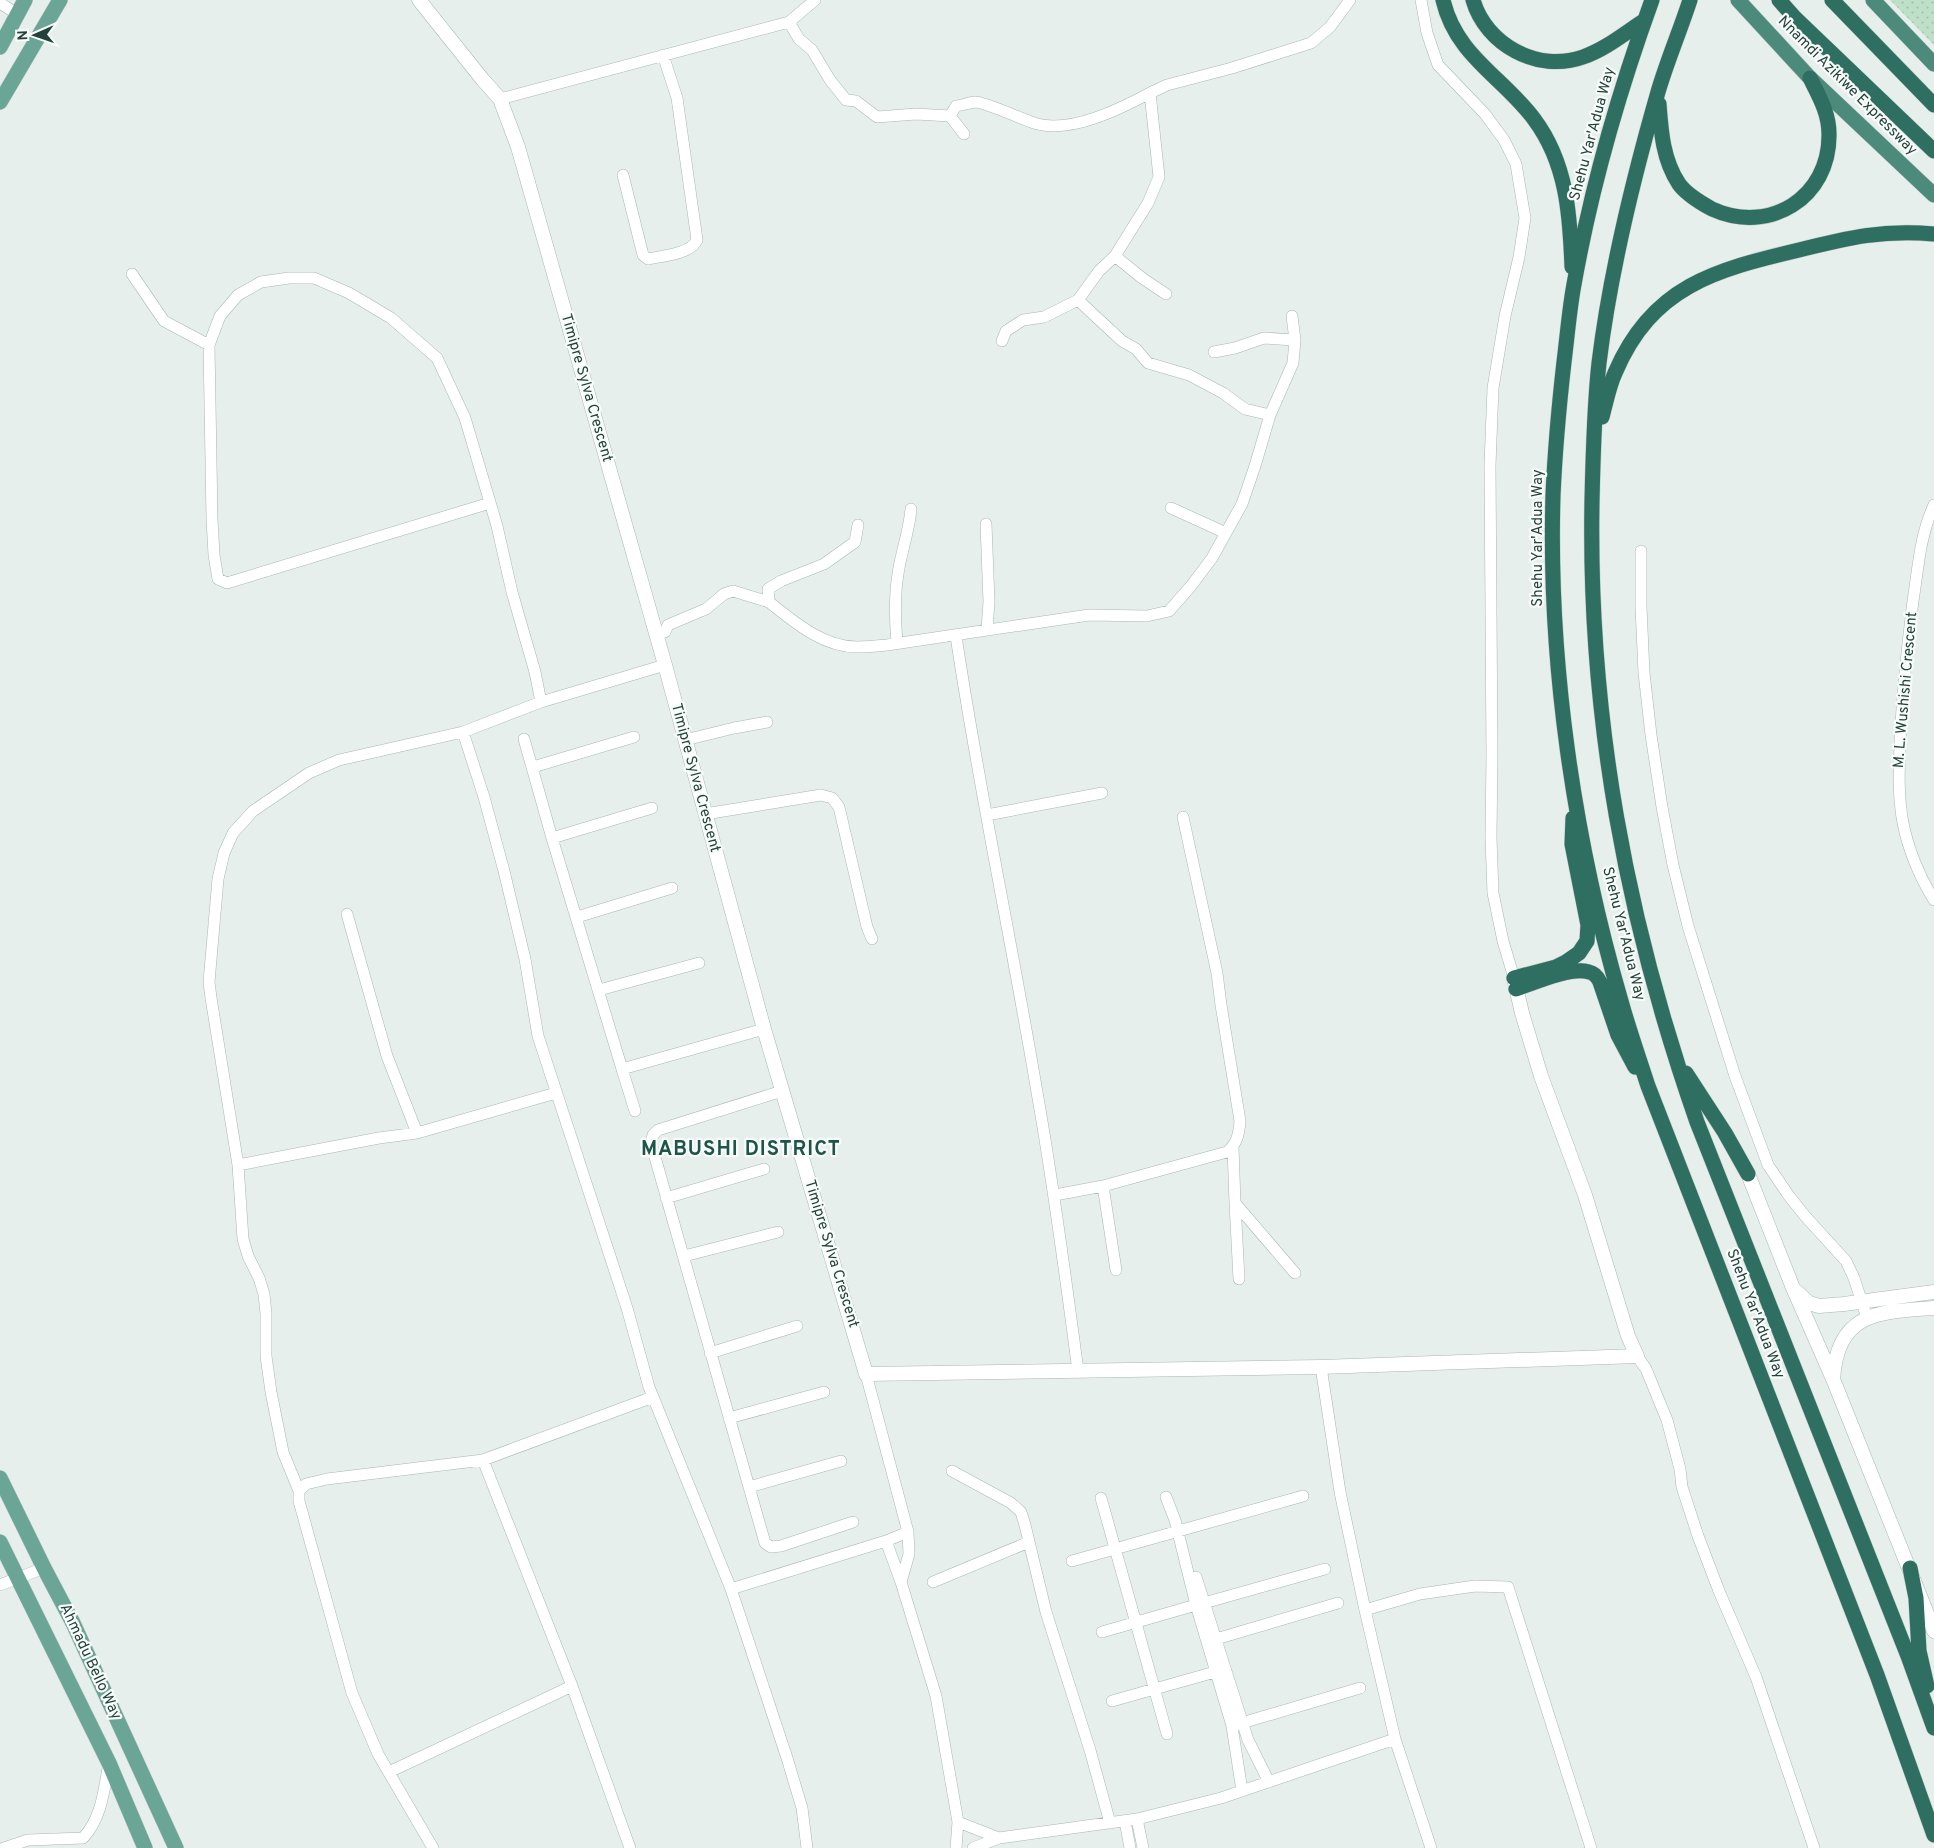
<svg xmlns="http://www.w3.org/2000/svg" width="1934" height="1848" viewBox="0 0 1934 1848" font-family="Overpass,sans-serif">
<defs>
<pattern id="grass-dots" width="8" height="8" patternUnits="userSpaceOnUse" patternTransform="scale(1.25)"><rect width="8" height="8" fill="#bfe0c8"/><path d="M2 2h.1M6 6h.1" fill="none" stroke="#a4c1ad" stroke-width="1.8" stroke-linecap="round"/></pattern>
</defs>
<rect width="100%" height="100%" fill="#e6efeb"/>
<!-- grass -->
<path fill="url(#grass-dots)" d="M1890 0H1934V45Z"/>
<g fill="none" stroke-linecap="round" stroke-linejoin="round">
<defs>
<path id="minor" d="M1421 0 1427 33 1438 65 1485 114 1504 140 1516 164 1525 218 1519 257 1505 316 1493 388 1490 465 1492 756 1491 838 1493 893 1503 941 1514 978
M0 3 17 14
M789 22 815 0
M500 99 789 22 799 39 812 50 830 80 846 100 856 101 877 117 916 114 950 116
M964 134 950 116 956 106C962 105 969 103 975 102 986 102 1023 120 1037 124 1072 133 1120 109 1150 93
M623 175 643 255 648 259C662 256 691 254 697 240L677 98 663 55
M1115 256 1142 278 1166 294
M132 274 164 321 209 345
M1002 341 1006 331 1023 320 1044 317 1078 300 1099 271 1115 256 1148 203 1159 177 1150 93 1167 85 1232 68 1311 43 1330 27 1350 0
M1214 352 1235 348 1264 338 1295 340
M1270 415 1293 363 1295 340 1292 316
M490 503 227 583 218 579 214 555 212 519 209 345 220 316 238 295 261 282 289 278H314L349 293 391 318 437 358 465 418 497 526 512 592 535 672 541 702
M1934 505C1920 535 1918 569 1913 601 1907 649 1902 696 1900 744 1899 771 1898 797 1903 823 1908 849 1920 878 1934 900
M1171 508 1226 533
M986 524 989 602 987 629
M858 525 855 542 824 564 781 581 768 589 769 602C794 622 823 647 857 647 867 647 877 646 887 645L1089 615 1147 616 1169 611 1191 586 1212 558 1242 504 1255 466 1270 415 1245 409 1223 393 1189 375 1148 363 1136 349 1122 341 1078 300
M1641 551V607L1644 673 1651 735 1662 807 1673 865 1688 926 1735 1076 1768 1165 1789 1196 1805 1216 1846 1261 1854 1278 1867 1318
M656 634 665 632 668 625 706 609 724 594 733 591 769 602
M956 636C979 790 1012 943 1038 1098 1054 1188 1066 1280 1078 1371
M897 643C895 620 894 598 898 574 901 552 909 532 911 509
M463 732 484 797 504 871 525 959 538 1036 627 1308 649 1387 731 1589 787 1758 802 1808 807 1848
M524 739 552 838 622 1069 764 1029
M685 740 734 728 767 722
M533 767 634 737
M705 814 821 795 832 798 839 807 867 927 872 939
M987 815 1102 793
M552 838 652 808
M347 914 387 1056 417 1133
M577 917 672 888
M599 990 699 963
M622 1069 635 1111
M782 1091 658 1130 653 1135 651 1143 765 1543 771 1547 781 1546 853 1522
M1233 1147 1235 1203 1295 1273
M238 1165 379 1138 417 1133 556 1093
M1103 1186 1116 1270
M1055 1195 1103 1186 1227 1152C1237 1144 1239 1134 1240 1121L1221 1005 1217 973 1183 817
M666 1198 764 1169
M1235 1203 1239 1279
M684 1256 778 1232
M710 1353 797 1326
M1637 1356 1646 1369 1667 1420 1680 1469 1682 1487 1698 1536 1719 1591 1756 1677 1814 1848
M1321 1367 1340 1492 1365 1610 1395 1739 1431 1848
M866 1374 908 1532 909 1554 901 1582
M729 1418 824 1392
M483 1460 572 1686 630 1848
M952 1471 1011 1503 1021 1512 1025 1525 1046 1612 1090 1750 1110 1823
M749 1487 841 1461
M299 1491 283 1452 271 1392 266 1356V1314L264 1294 259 1278 248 1256 243 1239 238 1165 211 998 209 982 218 879 224 853 233 833 253 811 309 773 339 760 463 732 541 702 665 665
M1166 1497 1175 1520 1196 1605 1232 1726 1242 1791
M1101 1498 1167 1734
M886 1541 901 1582 936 1696 958 1822 956 1848
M1072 1561 1303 1496
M1196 1577 1248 1740 1269 1782
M933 1582 1029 1542
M0 1585 44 1568
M731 1589 886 1541 908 1532
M1204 1603 1325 1569
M1365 1610 1420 1594 1475 1586 1508 1587 1591 1848
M1102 1632 1196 1605
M1216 1639 1338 1603
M1112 1701 1215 1672
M1235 1725 1360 1688
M389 1772 572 1686
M1137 1819 1143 1848
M1125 1821 1130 1848
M958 1822 999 1838
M4 1848 28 1840 83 1838C102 1818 104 1789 109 1763
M433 1848 378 1754 352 1693 299 1501V1491L306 1484 327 1479 483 1460 653 1397
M973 1848 999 1838 1137 1819 1221 1798 1395 1739"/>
<path id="tertiary" d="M419 0 483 80 500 99 518 147 665 665 764 1029 866 1374 1321 1367 1637 1356 1628 1336 1585 1195 1541 1076 1522 1013 1514 979
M1748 1174 1793 1288 1833 1379 1934 1631
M1796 1291 1809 1303 1819 1306 1844 1304 1934 1292
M1833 1379C1838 1311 1879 1312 1934 1308"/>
<path id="primary" d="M0 47 25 0
M0 102 60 0
M0 1478 44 1568 73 1623 176 1848
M0 1542 109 1763 145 1848"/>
<path id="trunk" d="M1738 0 1810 78 1934 195
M1873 0 1934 64"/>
<path id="motorway" d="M1443 0C1456 56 1503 77 1534 119 1567 163 1570 215 1572 267
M1473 0C1486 45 1538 73 1583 57 1606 49 1625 33 1645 20
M1652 0C1618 94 1590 192 1573 290 1569 314 1567 338 1564 362 1559 406 1555 450 1553 495 1548 663 1574 840 1621 1001 1629 1030 1639 1058 1648 1086L1877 1675 1934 1835
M1690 0C1680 31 1667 61 1658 92 1633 179 1610 273 1599 363 1594 408 1593 455 1592 501 1588 716 1626 919 1697 1122L1908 1656 1934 1728
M1779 0 1795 18 1934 151
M1832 0 1934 105
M1659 104C1661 132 1663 160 1679 184 1687 195 1701 203 1712 209 1769 235 1830 198 1829 134 1829 113 1819 96 1810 78
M1602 417C1606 402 1609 386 1615 373 1652 286 1715 270 1799 250 1847 238 1884 229 1934 234
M1514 978 1556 967 1566 962 1579 953 1587 941 1588 925 1572 844 1573 818
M1516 989C1533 983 1572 966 1589 972 1594 973 1598 978 1600 982L1618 1035 1635 1067
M1686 1073 1725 1133 1748 1174
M1910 1568 1916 1598 1919 1651 1927 1686"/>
</defs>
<!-- minor casing -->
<use href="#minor" stroke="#a8b8b2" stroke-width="12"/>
<!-- tertiary casing -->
<use href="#tertiary" stroke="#a8b8b2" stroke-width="15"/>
<!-- primary casing -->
<use href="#primary" stroke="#c2cac8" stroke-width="16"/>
<!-- trunk casing -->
<use href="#trunk" stroke="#c2cac8" stroke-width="16"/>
<!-- motorway casing -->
<use href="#motorway" stroke="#c2cac8" stroke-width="16"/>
<!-- minor -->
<use href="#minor" stroke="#fff" stroke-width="11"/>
<!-- tertiary -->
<use href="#tertiary" stroke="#fff" stroke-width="14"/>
<!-- primary -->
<use href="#primary" stroke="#6aa596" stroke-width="15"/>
<!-- trunk -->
<use href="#trunk" stroke="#4c8a7c" stroke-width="15"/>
<!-- motorway -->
<use href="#motorway" stroke="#2f6f62" stroke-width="15"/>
</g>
<g text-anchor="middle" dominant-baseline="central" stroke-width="4.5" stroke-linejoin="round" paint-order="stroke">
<!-- street labels -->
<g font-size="15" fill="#24423a" stroke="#f7fbf9">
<text transform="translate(1847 86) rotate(45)">Nnamdi Azikiwe Expressway</text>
<text transform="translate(1593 134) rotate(-75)">Shehu Yar'Adua Way</text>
<text transform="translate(586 388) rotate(74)">Timipre Sylva Crescent</text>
<text transform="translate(1538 538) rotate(-90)">Shehu Yar'Adua Way</text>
<text transform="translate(1906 690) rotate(-85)">M. L. Wushishi Crescent</text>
<text transform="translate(695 778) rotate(75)">Timipre Sylva Crescent</text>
<text transform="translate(1623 934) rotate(76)">Shehu Yar'Adua Way</text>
<text transform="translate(831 1254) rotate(73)">Timipre Sylva Crescent</text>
<text transform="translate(1755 1314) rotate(69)">Shehu Yar'Adua Way</text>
<text transform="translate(90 1662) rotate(65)">Ahmadu Bello Way</text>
</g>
<!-- district labels -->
<g font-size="20" font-weight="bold" letter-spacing="1" fill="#1f5548" stroke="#f7fbf9">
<text x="741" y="1150">MABUSHI DISTRICT</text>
</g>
</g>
<!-- north arrow -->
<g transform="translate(35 35) rotate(268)" stroke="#f7fbf9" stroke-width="4" paint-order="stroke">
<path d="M0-4L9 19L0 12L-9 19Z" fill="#24423a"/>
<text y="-8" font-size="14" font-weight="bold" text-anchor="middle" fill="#24423a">N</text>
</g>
</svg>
